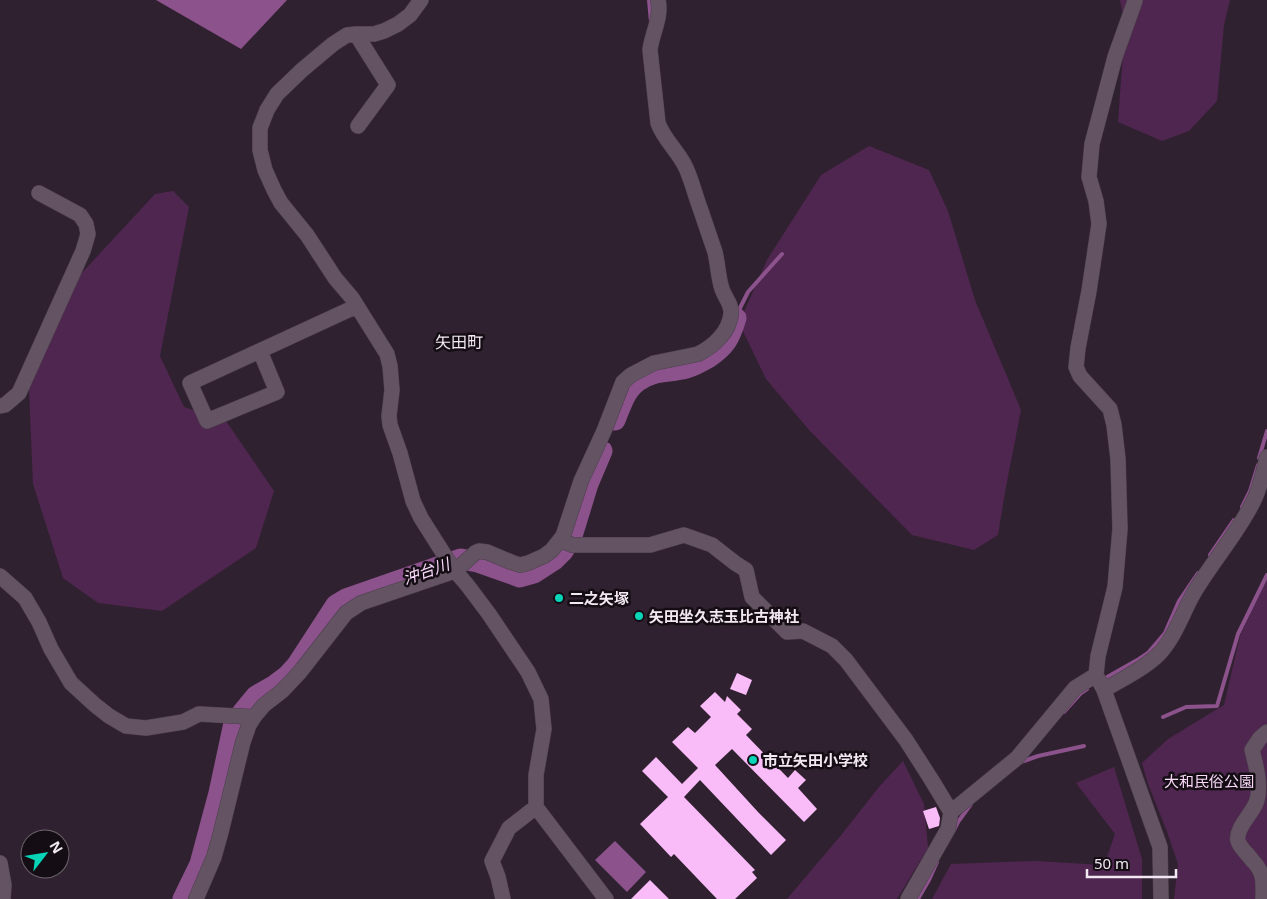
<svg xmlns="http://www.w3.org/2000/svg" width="1267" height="899" viewBox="0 0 1267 899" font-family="'Noto Sans','Noto Sans JP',sans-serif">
<rect width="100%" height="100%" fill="#302130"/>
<!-- green -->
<path fill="#4f264f" d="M1120 0H1230L1224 25 1217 101 1189 131 1162 141 1118 122 1125 25Z
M869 146 929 170 948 211 975 300 1021 410 1005 492 998 535 974 550 912 535 810 431 766 379 739 323 767 260 821 175Z
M173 191 189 207 160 356 184 407 226 421 274 491 256 548 162 611 98 603 63 578 33 484 29 389 66 290 155 194Z
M1267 580V899H1174L1178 864 1166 829 1148 784 1142 763 1168 739 1224 705 1240 636 1258 596Z
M903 761 924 804 928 848 897 899H787L842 834 879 787Z
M1114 767 1142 859V899H932L951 864 1035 861 1104 865 1115 834 1076 783Z"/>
<!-- water -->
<path fill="#8b528b" d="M156 0H287L241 49Z
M615 841 646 872 627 892 595 860Z"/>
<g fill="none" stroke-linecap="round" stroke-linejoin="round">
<!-- stream -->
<path stroke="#8b528b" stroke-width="4" d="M649 0 651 22
M738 312 748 292 782 254
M1259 458 1267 431
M1242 507 1250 491 1258 465
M1210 555 1234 520
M1102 680 1139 659 1148 653 1165 633 1179 601 1198 573
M1064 712 1081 693 1087 689
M1163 717 1186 707 1217 706 1238 634 1267 575
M1021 762 1038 756 1084 746
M954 830 958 822 971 804
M918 899 929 880 937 862"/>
<!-- river -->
<path stroke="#8b528b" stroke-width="21" d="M615 420C621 406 625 390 638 381 655 369 669 373 687 368 694 366 701 362 708 358 726 346 730 338 736 318
M183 899 200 864 219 793 234 723 246 708 256 696 275 685 287 676 297 665 336 605 346 599 461 559 478 562 520 577 534 573 554 560 563 551 572 536 588 484 602 451"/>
</g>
<!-- building -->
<path fill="#fabbf9" d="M737 673 752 680 746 695 730 689Z
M715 692 725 702 727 696 741 710 737 714 752 729 746 735 788 778 795 770 806 780 798 788 817 809 804 822 732 749 715 765 758 812 786 840 771 855 700 780 684 797 755 870 752 872 757 878 735 899H717L674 854 671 857 640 824 668 797 642 771 656 757 682 784 698 768 672 742 688 727 695 733 711 717 700 706Z
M936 807 940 818 939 826 929 829 923 811Z
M650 880 669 899H631Z"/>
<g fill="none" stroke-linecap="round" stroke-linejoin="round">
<defs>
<path id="minor" d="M421 0 410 15 398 24 384 31 374 34H356L347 35 333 44 302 70 277 94 267 110 260 128V150L265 170 274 190 281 203 307 235 335 278 352 298 387 354 390 366 392 390 389 416 390 425 400 453 413 501 421 518 452 567 468 586 489 614 528 672 541 699 544 729 536 775V807L606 899
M1135 1 1115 57 1092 144 1089 177 1096 201 1099 224 1089 291 1078 348 1076 367 1080 376 1110 409 1114 425 1118 459 1120 529 1115 587 1098 656 1096 675 1104 690 1160 847 1161 899
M356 34 388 85 358 126
M260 351 277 392 207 421 190 383 357 306
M0 406 5 405 19 393 83 251 88 234 86 224 80 215 39 193
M561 540 572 545H650L684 535 712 545 735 563 746 570 752 597 787 632 803 631 832 646 846 660 906 740 931 779 951 812 948 829 908 899
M0 576 25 598 39 622 51 649 71 683 95 705 109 716 126 726 146 728 183 722 199 714 254 717
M1104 690C1122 679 1144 669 1159 654 1176 636 1183 611 1195 591 1213 561 1236 535 1252 504 1260 490 1263 473 1267 457
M951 812 1017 758 1075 688 1096 675
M0 863 4 885 3 899
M196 899 214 857 221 832 243 742 249 725 254 717 264 705 282 691 300 672 346 613 361 603 455 571 475 553 479 551 487 552 511 562 520 565 528 563 544 556 552 550 563 536 581 481 604 431 623 382 631 375 654 363 698 354C714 346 729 332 731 314 732 304 725 298 722 289 718 277 718 264 715 252 710 237 705 223 700 208 695 195 692 181 686 168 679 152 664 140 658 123L650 50C652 33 662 17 658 0
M503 899 498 877 492 861 509 828 536 807
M1263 899C1263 882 1265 873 1252 860 1248 854 1240 848 1238 841 1235 829 1251 815 1256 803 1262 788 1256 765 1252 750L1260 738 1267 732"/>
</defs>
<!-- minor casing -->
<use href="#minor" stroke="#4c3f4c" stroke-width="16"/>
<!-- minor -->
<use href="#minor" stroke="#645363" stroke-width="15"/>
</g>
<!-- markers -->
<g fill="#05d5b6" stroke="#140d14" stroke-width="2">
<circle cx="559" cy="598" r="5"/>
<circle cx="639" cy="616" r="5"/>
<circle cx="753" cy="760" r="5"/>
</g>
<g text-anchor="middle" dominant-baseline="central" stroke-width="5" stroke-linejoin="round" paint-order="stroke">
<!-- poi labels -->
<g font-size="15" font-weight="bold" fill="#f2e8f2" stroke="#140d14" text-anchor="start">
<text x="569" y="598">二之矢塚</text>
<text x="649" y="616">矢田坐久志玉比古神社</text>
<text x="763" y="760">市立矢田小学校</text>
</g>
<!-- park labels -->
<g font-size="15" fill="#f9d8f8" stroke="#140d14">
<text x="1209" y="781">大和民俗公園</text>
</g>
<!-- neighbourhood labels -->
<g font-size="16" fill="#f2e8f2" stroke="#140d14">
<text x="459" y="342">矢田町</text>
</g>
<!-- water labels -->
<g font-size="16" font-style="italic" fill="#f7d6f6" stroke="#140d14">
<text transform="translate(426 571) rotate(-19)">沖台川</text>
</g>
</g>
<!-- north arrow -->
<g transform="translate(45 854) rotate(59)"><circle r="24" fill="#140d14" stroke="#6d656d"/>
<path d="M0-4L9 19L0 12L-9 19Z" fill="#05d5b6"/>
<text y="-8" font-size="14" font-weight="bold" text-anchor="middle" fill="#f2e8f2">N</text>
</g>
<!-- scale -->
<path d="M1087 869v8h89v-8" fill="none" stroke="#f2e8f2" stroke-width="2.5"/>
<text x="1094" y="869" font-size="15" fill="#f2e8f2" stroke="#140d14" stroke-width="4" paint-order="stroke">50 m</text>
</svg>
